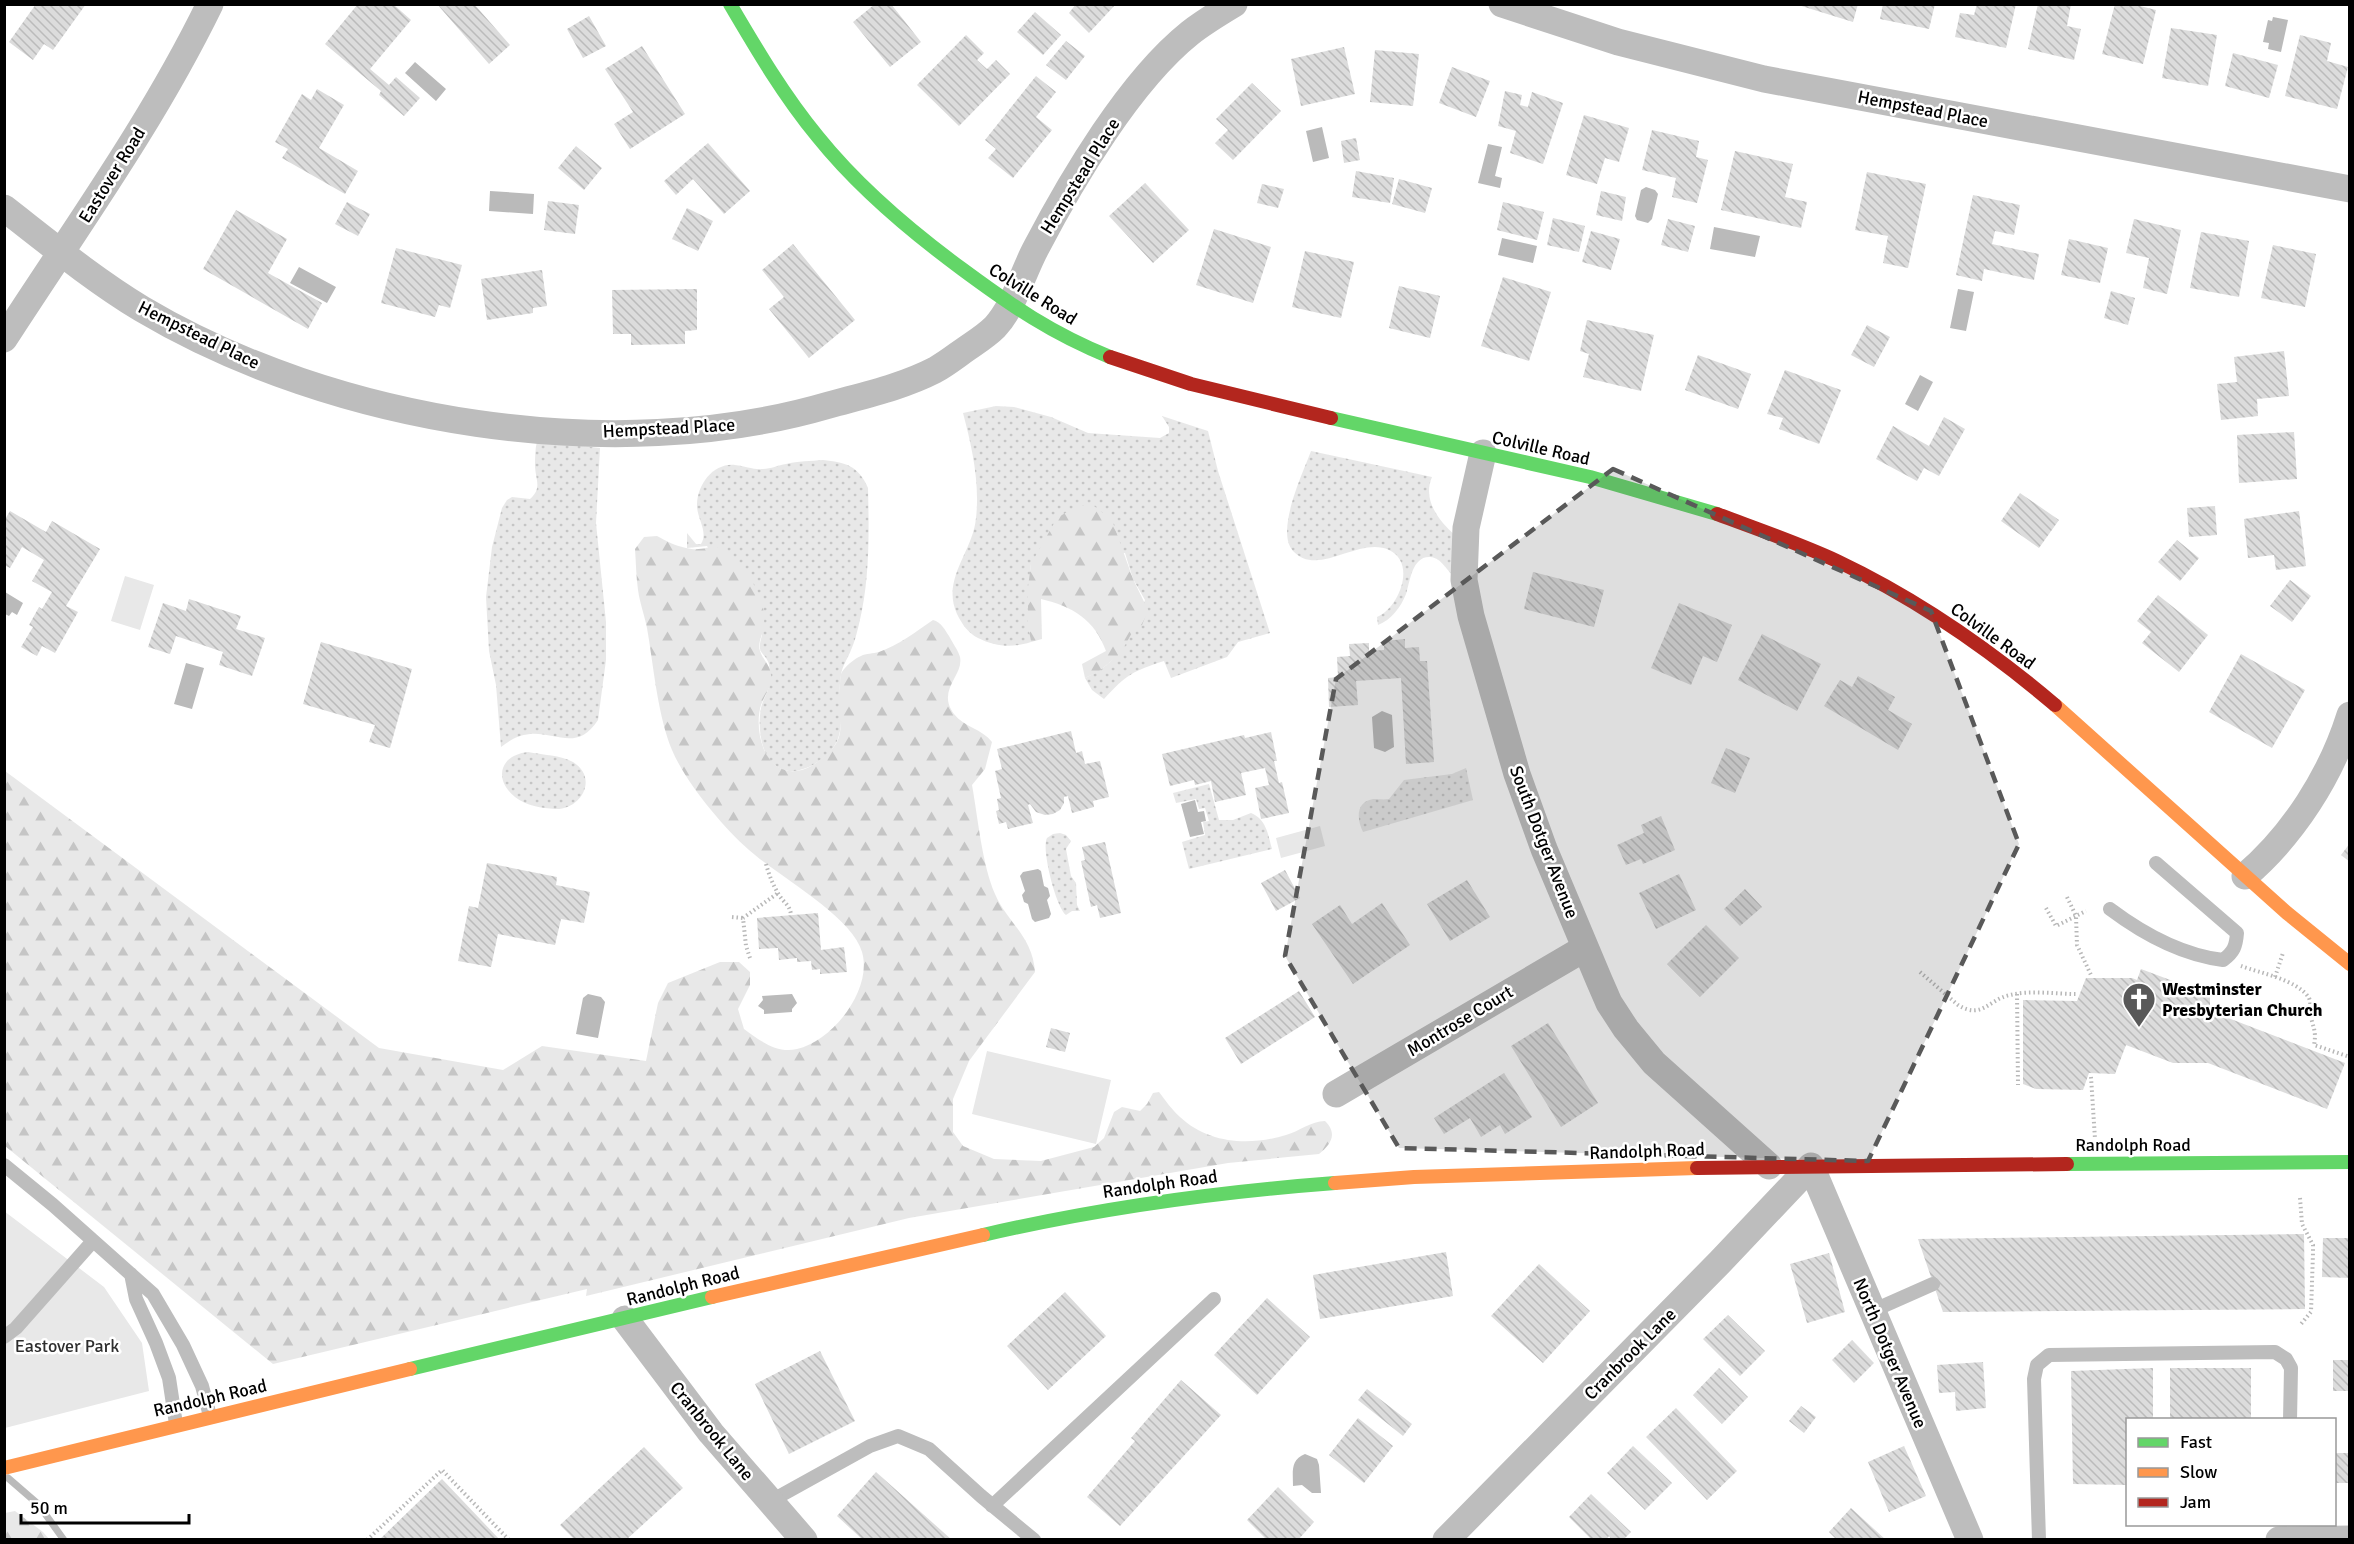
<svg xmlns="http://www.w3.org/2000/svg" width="2354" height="1544" viewBox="0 0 2354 1544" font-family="Signika,sans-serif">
<defs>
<pattern id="grass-dots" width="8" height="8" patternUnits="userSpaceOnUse" patternTransform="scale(1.5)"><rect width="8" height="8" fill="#e8e8e8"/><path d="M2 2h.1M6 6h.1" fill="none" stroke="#c5c5c5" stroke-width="1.8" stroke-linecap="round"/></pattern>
<pattern id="forest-firs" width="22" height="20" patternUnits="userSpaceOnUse" patternTransform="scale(1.5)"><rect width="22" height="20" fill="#e8e8e8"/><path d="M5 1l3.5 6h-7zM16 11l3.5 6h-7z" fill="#c5c5c5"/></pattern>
<pattern id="building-back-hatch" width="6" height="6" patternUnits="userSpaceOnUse" patternTransform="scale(1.5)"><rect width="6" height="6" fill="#dcdcdc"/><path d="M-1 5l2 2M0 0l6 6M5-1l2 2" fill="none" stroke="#bbb"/></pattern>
</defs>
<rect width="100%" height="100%" fill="#fff"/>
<!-- grass -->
<path fill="url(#grass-dots)" d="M996 406 1014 407 1051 417 1088 433 1160 438 1169 433V427L1162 416 1208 431 1218 471 1270 633 1238 642 1227 657 1171 678 1164 661C1133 671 1126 675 1104 699L1092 690 1085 678C1122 662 1131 635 1145 600L1133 579 1125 553 1031 564C1028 590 1027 616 1031 642 1013 648 996 647 978 638 968 633 962 624 957 614 941 579 973 552 976 518 980 483 972 447 963 413Z
M537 441 600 448 596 523 606 622V660L598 720C577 752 557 732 530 734 518 735 510 740 501 747L496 685 489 651 486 597 492 547 502 508 507 500 512 497 530 499C542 488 536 481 535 467 535 458 535 450 537 441Z
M1311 451 1432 477C1422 500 1439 521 1455 535L1456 577C1446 572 1443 558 1430 557 1412 556 1410 582 1406 594 1401 607 1391 620 1378 625L1377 617C1399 608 1417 563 1389 550 1359 536 1318 578 1293 551 1275 531 1303 473 1311 451Z
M823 460C845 462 859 466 868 488 869 533 870 579 859 624 857 632 855 641 851 650 848 658 842 666 841 675 836 702 850 731 829 753 819 763 803 772 789 771 761 768 757 729 761 708 763 698 769 693 769 682 769 677 770 669 769 664 764 650 756 656 762 635L707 546 687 548V533L696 544H701C709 532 696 517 697 504 698 483 714 463 735 465 745 466 754 470 763 469 771 469 778 465 786 464 798 461 811 461 823 460Z
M528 752C542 755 561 755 573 762 599 778 581 810 555 809 542 808 526 806 515 797 493 779 500 755 528 752Z
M1466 768 1473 800 1363 832C1357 820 1355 802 1373 799 1379 799 1383 800 1389 799L1404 780 1452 774Z
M1209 784 1219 820H1233L1251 813C1266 819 1268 834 1272 849L1189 869 1182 842 1205 835 1203 822 1209 821 1205 808 1199 809 1196 799 1176 803 1173 793Z
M1060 833 1066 835 1071 841 1066 849 1071 876 1076 883 1077 905 1080 911H1072L1066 915C1056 907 1041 849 1047 838L1053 834Z"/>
<!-- forest -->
<path fill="url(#forest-firs)" d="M1077 506H1094L1112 520 1133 579 1148 610 1142 625 1133 631 1120 654 1098 672 1085 678 1082 664 1106 651C1095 620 1072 606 1041 599L1042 639 1031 642 1028 624V587L1031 564 1057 518Z
M657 536C666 541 676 546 686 548 712 554 712 534 738 563 753 579 766 602 764 624 764 633 757 642 760 651 763 660 770 665 771 675 772 687 765 694 761 705 755 724 760 760 782 769 793 774 806 770 816 763 853 738 836 723 840 687 840 683 840 678 841 674 844 667 854 659 861 656 866 653 873 654 879 652 897 646 917 631 933 620 941 622 945 630 949 636 952 642 958 650 960 657 964 676 936 690 954 714 964 727 982 729 992 742L985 769 972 785C978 818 982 864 995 894 1007 922 1033 937 1035 972L969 1061 953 1099V1132L963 1146 994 1159 1041 1161 1094 1147 1104 1138 1114 1112 1122 1107 1140 1111 1147 1104 1153 1093 1159 1092C1165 1100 1172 1110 1180 1117 1209 1144 1250 1146 1286 1135 1300 1131 1311 1121 1325 1121 1338 1134 1331 1144 1319 1154L1228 1163 909 1218 586 1296 587 1289 273 1364 5 1146V771L379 1048 503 1070 542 1046 646 1061 658 1003 668 983 720 962H739L750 972V985L738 1009 744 1029C759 1040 777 1054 797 1049 833 1041 873 989 862 952 852 916 778 876 749 850 722 826 686 783 672 750 658 716 654 670 648 634 646 619 640 605 638 590 636 576 636 562 635 549L644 537Z
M15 1511 43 1532 49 1539H5V1513Z"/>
<!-- park -->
<path fill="#e8e8e8" d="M125 576 154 585 140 630 111 621Z
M1320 826 1325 846 1281 858 1276 838Z
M987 1051 1111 1080 1096 1144 972 1114Z
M4 1211 104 1287 142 1343 149 1391 5 1428Z"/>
<!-- water -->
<path fill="#bababa" d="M2273 17 2288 20 2281 52 2268 49 2269 43 2263 42 2268 20 2272 21Z
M415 62 446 89 436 101 405 73Z
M1322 127 1329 158 1313 162 1306 131Z
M1488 144 1502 147 1495 176 1502 178 1500 188 1478 183Z
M1646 187 1655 190 1658 194 1652 219 1648 223 1637 220 1635 216 1641 190Z
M490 191 534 194 533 214 489 211Z
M1714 227 1760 236 1755 257 1710 249Z
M1502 238 1537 246 1533 263 1498 255Z
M299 267 336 287 327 303 290 283Z
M1958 289 1974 292 1966 331 1950 328Z
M1920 375 1933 382 1918 411 1905 404Z
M5 592 23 603 17 615 12 612 9 616 5 614Z
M186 663 204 668 192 709 174 704Z
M1382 711 1392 715 1394 747 1385 752 1374 748 1372 717Z
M1195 800 1198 812 1204 811 1206 821 1201 822 1204 834 1190 837 1181 804Z
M1038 869 1041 871 1044 886 1048 888 1050 896 1047 900 1051 914 1049 918 1035 922 1032 919 1028 904 1024 902 1022 895 1025 891 1020 876 1023 872Z
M588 994 601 997 605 1002 598 1038 576 1034 583 998Z
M792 994 797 1003 792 1009V1012L764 1014V1010L758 1006 763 1000 762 996Z
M1305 1454 1317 1459 1319 1465 1321 1493H1312L1302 1485 1293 1486C1293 1472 1290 1460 1305 1454Z"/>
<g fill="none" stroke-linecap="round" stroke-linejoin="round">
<!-- stream -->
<path stroke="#bababa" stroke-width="7" d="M8 1478 38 1504 64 1540"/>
</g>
<!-- building -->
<path fill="url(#building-back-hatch)" d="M36 4H86L53 50 44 44 33 60 9 42Z
M358 4H393L411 20 370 69 389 85 396 77 420 98 404 116 379 95 381 91 325 44Z
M437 4H474L510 45 489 64Z
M875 4H891L921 42 890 67 853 22Z
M1076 4H1116L1089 33 1069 13Z
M1795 4H1858L1853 22Z
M1883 4H1935L1929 29 1880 19Z
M1977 4H2016L2006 48 1955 37 1960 13 1974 15Z
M2038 4H2071L2067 26 2081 29 2074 60 2028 49Z
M2115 4H2132L2156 10 2143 64 2102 54Z
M1035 12 1061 35 1043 55 1017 32Z
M589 16 606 46 583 58 567 29Z
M2171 28 2217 35 2208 86 2162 78Z
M966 35 984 53 977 60 987 69 996 60 1010 74 959 126 917 85Z
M2300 35 2331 43 2327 61 2348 67 2337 109 2285 96Z
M1066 41 1085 56 1066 80 1046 65Z
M642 46 685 114 630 149 614 124 633 112 605 69Z
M1344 47 1355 94 1301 106 1291 59Z
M1375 50 1419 54 1413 106 1370 102Z
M2233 53 2278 65 2269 98 2225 86Z
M1452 67 1490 81 1476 117 1439 103Z
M1036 76 1056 92 1036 117 1052 130 1013 178 988 158 996 149 985 140Z
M1252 83 1281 111 1233 160 1215 143 1228 130 1216 119Z
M317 89 344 105 319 148 358 171 345 194 282 158 288 149 275 142 302 94 311 100Z
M1505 91 1522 95 1520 105 1528 107 1532 92 1563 103 1543 164 1510 153 1516 131 1498 126Z
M1584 115 1629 128 1619 162 1605 158 1597 184 1566 175Z
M1652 130 1699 141 1696 157 1708 160 1697 203 1672 197 1676 178 1642 170Z
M1356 138 1360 160 1344 163 1341 141Z
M708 143 750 191 724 214 693 179 676 195 664 181Z
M576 146 602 168 584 190 558 168Z
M1735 151 1793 164 1785 197 1807 202 1801 228 1721 210Z
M1356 171 1394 178 1390 203 1352 197Z
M1867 172 1926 184 1908 268 1883 263 1888 236 1855 230Z
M1399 179 1432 188 1425 213 1392 204Z
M1145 183 1189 230 1153 263 1109 216Z
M1262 184 1284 189 1278 208 1257 203Z
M1601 191 1626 197 1622 221 1596 215Z
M1973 195 2020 205 2014 235 1995 231 1992 244 2039 254 2034 280 1984 269 1982 281 1956 275Z
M548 201 579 205 575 234 544 230Z
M347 202 370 214 358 236 335 224Z
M1503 202 1544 212 1537 240 1497 230Z
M687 208 713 221 698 251 672 239Z
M236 210 287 239 268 273 322 303 308 329 203 269Z
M1553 218 1585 226 1579 252 1547 245Z
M1668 219 1695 226 1688 252 1661 245Z
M2134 219 2181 230 2167 294 2143 288 2149 258 2126 253Z
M1214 229 1271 247 1253 303 1196 285Z
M1591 231 1620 239 1611 270 1582 262Z
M2201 232 2249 241 2239 297 2190 288Z
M2069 239 2108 248 2100 283 2061 275Z
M793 244 855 320 809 358 769 309 784 297 762 270Z
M2273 245 2316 254 2305 307 2261 298Z
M396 248 462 265 450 308 439 305 435 317 381 303Z
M1305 251 1354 262 1341 318 1292 307Z
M542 270 547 306 533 308V313L487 320 481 279Z
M1503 277 1551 292 1529 361 1481 346Z
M1399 286 1440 296 1430 338 1389 328Z
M697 289V330L685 331V344L631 345V334H613L612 290Z
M2111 291 2135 298 2128 325 2104 318Z
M1587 320 1654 335 1641 391 1583 377 1589 354 1580 351Z
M1867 325 1890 337 1874 367 1851 355Z
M2284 351 2289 396 2257 399 2258 416 2221 420 2217 384 2237 382 2234 357Z
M1698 355 1751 374 1738 409 1685 390Z
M1785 370 1841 390 1819 444 1779 429 1783 418 1767 414Z
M1944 417 1965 429 1939 476 1924 468 1917 481 1876 459 1893 426 1929 446Z
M2294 432 2297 479 2239 483 2237 435Z
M2020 493 2059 520 2039 548 2001 521Z
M2215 506 2217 535 2189 537 2187 508Z
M10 511 46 532 52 521 100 549 66 606 78 612 55 653 42 646 37 656 21 647 33 627 29 625 39 607 42 609 52 592 32 581 44 560 22 547 10 568 4 565V521Z
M2299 511 2306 566 2276 570 2274 555 2248 558 2244 519Z
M2177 540 2199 558 2180 581 2158 562Z
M1533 572 1604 590 1594 627 1524 609Z
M2290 580 2311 596 2292 622 2270 606Z
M2158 595 2208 635 2179 672 2142 643 2151 632 2137 621Z
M189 599 241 616 236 629 265 638 252 676 219 665 223 652 176 636 170 654 148 647 163 603 186 611Z
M1679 603 1732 625 1717 662 1703 656 1691 685 1651 668Z
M1762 634 1821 664 1797 711 1738 680Z
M1405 639V648L1419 647 1420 661H1427L1434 762 1406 764 1401 678 1356 681 1358 705 1329 707 1328 678 1338 677 1337 657 1350 656 1349 644 1369 643V651L1384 650V641Z
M321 642 412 669 390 748 369 742 375 725 303 704Z
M2241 654 2305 690 2272 748 2209 712Z
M1858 676 1895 697 1888 710 1912 724 1898 750 1824 706 1840 680 1852 687Z
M1071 731 1076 753 1082 751 1085 764 1100 761 1109 797 1093 801 1094 807 1072 813 1068 796 1064 797V803L1060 810 1053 814 1045 815 1036 812 1030 804 1028 805 1033 823 1008 829 1006 822 999 824 996 811 999 810 997 799 1001 798 995 771 1002 769 997 749Z
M1271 732 1277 761H1274L1279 783 1282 782 1289 813 1261 819 1255 788 1269 785 1265 768 1241 773 1246 795 1215 802 1211 781 1195 785 1194 780 1170 786 1162 754 1244 735 1245 738Z
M1726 748 1750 758 1735 793 1711 783Z
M1661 816 1675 850 1643 864 1641 859 1626 865 1617 845 1644 833 1641 825Z
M1105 842 1121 913 1100 918 1097 905 1091 907 1081 861 1085 860 1082 847Z
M2350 843V862L2341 855Z
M487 863 557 877 556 885 590 892 584 923 561 919 555 945 498 934 491 967 458 961 469 906 478 908Z
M1285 870 1300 898 1276 911 1261 883Z
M1679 874 1696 910 1656 929 1639 893Z
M1467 880 1490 917 1450 941 1427 904Z
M1745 889 1762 907 1740 926 1724 909Z
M1382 903 1410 945 1353 984 1312 924 1340 905 1352 924Z
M818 913 821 950 844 947 847 972 820 974V969L812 970 811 961 797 962V958L779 960 778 948 759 949 757 918Z
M1706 925 1739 958 1700 997 1667 964Z
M2141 969 2210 995V1011L2345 1063 2327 1109 2208 1063H2173L2126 1045 2115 1074 2089 1073 2083 1090 2036 1089 2023 1084V1000L2077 1001 2086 978H2132L2137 980Z
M1299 991 1315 1017 1241 1064 1225 1038Z
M1548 1023 1598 1103 1561 1127 1511 1046Z
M1051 1028 1070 1033 1065 1052 1046 1047Z
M1504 1073 1532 1117 1505 1134 1500 1125 1481 1137 1470 1118 1444 1134 1434 1118Z
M2304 1234 2305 1309 1943 1312 1918 1239Z
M2323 1238H2350V1278L2322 1277Z
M1446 1252 1453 1296 1320 1319 1313 1275Z
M1829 1253 1845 1312 1807 1323 1790 1264Z
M1539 1264 1590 1311 1543 1363 1491 1316Z
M1065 1292 1106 1336 1048 1390 1007 1346Z
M1267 1298 1310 1337 1257 1395 1214 1355Z
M1728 1315 1765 1351 1740 1376 1703 1339Z
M1852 1340 1874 1363 1854 1383 1832 1360Z
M820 1351 855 1421 789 1454 755 1384Z
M2333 1360H2350V1391H2333Z
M1983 1362 1986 1408 1956 1411 1955 1392 1939 1393 1937 1365Z
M1719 1368 1748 1397 1722 1424 1693 1395Z
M2153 1368V1420H2128V1485L2073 1484 2071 1371Z
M2170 1368H2251V1420H2170Z
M1181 1380 1221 1415 1120 1526 1087 1497 1135 1441 1131 1438Z
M1367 1389 1412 1424 1403 1436 1358 1400Z
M1801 1406 1816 1417 1804 1433 1789 1421Z
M1676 1408 1737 1471 1707 1500 1646 1437Z
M1358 1418 1393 1446 1364 1483 1329 1455Z
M1633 1446 1672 1483 1645 1510 1607 1473Z
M1904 1446 1926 1496 1889 1512 1868 1462Z
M644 1447 683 1488 626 1540H575L560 1525Z
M2334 1453H2350V1483H2334Z
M876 1472 952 1540H863L837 1516Z
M442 1479 500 1540H379Z
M1278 1487 1314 1522 1298 1540H1267L1247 1520Z
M1591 1494 1631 1532 1623 1540H1612L1609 1536 1606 1540H1592L1569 1517Z
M1851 1508 1886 1540H1837L1829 1532Z"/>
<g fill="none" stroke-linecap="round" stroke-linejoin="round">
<!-- path -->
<path stroke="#b8b8b8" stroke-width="4" stroke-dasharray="1.5 3" stroke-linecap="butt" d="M766 864C769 875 773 885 779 895 784 903 790 905 791 915
M2067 897 2076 916 2077 945 2091 975
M2046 908 2056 926 2086 911
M732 917 743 918
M750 958 746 946 743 918 778 893
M2241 966C2260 973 2298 980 2309 998 2311 1003 2310 1007 2310 1012 2312 1026 2317 1030 2314 1045L2350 1057
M1920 972 1958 1005C1982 1020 1989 999 2010 995 2030 990 2055 994 2076 994
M2275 977 2283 953
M2017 994 2018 1085
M2091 1077 2095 1139
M2300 1198 2302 1224 2313 1245V1253L2311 1312 2301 1324
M367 1540 442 1470 509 1540"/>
<!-- lane -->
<path stroke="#bdbdbd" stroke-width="14" d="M2110 909C2142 933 2182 955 2223 960 2234 952 2236 946 2237 933L2156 863
M4 1165 53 1205 153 1294 183 1345 202 1386 210 1416
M131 1274 136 1299 156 1343 169 1378 176 1424
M1872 1311 1933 1284
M4 1337 16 1328 93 1241
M769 1502 870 1446 898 1436 929 1449 981 1496 1034 1540
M992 1506 1214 1299
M2039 1540 2034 1379 2037 1365 2049 1355 2275 1352 2286 1359 2291 1368 2290 1420"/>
<!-- street -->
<path stroke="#bdbdbd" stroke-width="27" d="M1502 4 1618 42 1764 79 2350 189
M4 208C49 243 94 280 142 309 334 423 614 468 829 405 865 395 902 387 935 370 946 364 956 356 966 349 976 342 986 336 995 327 1015 305 1022 274 1036 248 1072 179 1130 81 1190 33 1204 22 1219 13 1234 4
M4 339C75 229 152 123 210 4
M1483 453 1466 528 1464 580 1471 616 1517 774 1544 849 1599 980 1609 1003 1626 1029 1654 1063 1769 1166
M2245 876C2293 835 2331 776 2350 715
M1336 1094 1585 948
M625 1319 711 1433 804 1540
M1446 1540 1720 1262 1811 1166 1970 1540
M2279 1540 2350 1539"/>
<!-- fast -->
<path stroke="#63d668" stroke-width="14" d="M730 4C757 50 784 96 818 137 859 188 909 230 962 269 1012 306 1051 333 1110 357
M1331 418 1590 477 1717 514
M2067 1164 2350 1162
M983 1235C1099 1208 1216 1192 1335 1183
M410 1369 712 1297"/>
<!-- slow -->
<path stroke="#ff974d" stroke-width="14" d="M2055 705 2287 913 2350 964
M1335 1183 1414 1177 1697 1168
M712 1297 983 1235
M4 1468 410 1369"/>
<!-- jam -->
<path stroke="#b3261e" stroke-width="14" d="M1110 357 1191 384 1331 418
M1717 514C1757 529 1798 543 1837 561 1915 598 1989 649 2055 705
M1697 1168 2067 1164"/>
</g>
<!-- marked area -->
<path fill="#595959" fill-opacity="0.2" stroke="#595959" stroke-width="4.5" stroke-dasharray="12 8" stroke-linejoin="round" d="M1613 469 1931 611 2019 844 1868 1161 1399 1148 1285 956 1336 679Z"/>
<!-- icons -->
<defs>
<symbol id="church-pin" viewBox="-11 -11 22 30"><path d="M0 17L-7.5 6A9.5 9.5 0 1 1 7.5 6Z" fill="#595959" stroke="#fff"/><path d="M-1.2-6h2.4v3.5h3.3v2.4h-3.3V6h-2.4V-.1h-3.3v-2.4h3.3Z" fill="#fff"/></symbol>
</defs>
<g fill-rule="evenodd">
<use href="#church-pin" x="2120" y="980" width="38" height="52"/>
</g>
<g text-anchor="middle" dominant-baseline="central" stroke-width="5" stroke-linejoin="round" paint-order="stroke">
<!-- street labels -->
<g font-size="18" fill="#000" stroke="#fff">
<text transform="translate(1923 109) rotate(11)">Hempstead Place</text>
<text transform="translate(112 175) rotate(-58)">Eastover Road</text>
<text transform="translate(1080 176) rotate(-58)">Hempstead Place</text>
<text transform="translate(1033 294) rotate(32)">Colville Road</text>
<text transform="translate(199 335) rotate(26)">Hempstead Place</text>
<text transform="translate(669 428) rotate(-3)">Hempstead Place</text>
<text transform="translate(1541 448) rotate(13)">Colville Road</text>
<text transform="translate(1993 636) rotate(36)">Colville Road</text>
<text transform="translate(1544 842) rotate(69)">South Dotger Avenue</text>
<text transform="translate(1460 1021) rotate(-31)">Montrose Court</text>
<text x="2133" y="1145">Randolph Road</text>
<text transform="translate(1647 1151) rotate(-2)">Randolph Road</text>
<text transform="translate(1160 1184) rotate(-8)">Randolph Road</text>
<text transform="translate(683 1286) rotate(-14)">Randolph Road</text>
<text transform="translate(1890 1353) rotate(67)">North Dotger Avenue</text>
<text transform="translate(1630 1354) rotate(-45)">Cranbrook Lane</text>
<text transform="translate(210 1398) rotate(-13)">Randolph Road</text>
<text transform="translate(712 1431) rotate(51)">Cranbrook Lane</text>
</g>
<!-- poi labels -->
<g font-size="18" font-weight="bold" fill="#000" stroke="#fff" text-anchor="start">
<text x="2162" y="989">Westminster<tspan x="2162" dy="21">Presbyterian Church</tspan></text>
</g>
<!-- park labels -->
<g font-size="18" fill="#2d2d2d" stroke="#fff">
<text x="67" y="1346">Eastover Park</text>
</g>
</g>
<!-- border -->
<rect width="2354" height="1544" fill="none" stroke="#000000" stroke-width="12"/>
<!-- legend -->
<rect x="2126" y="1418" width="210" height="108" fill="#ffffff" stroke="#999999" stroke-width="1.5"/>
<rect x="2138" y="1438" width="30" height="9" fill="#63d668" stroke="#999999" stroke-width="1.5"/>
<text x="2180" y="1448" font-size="18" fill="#000000">Fast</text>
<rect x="2138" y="1468" width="30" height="9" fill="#ff974d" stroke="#999999" stroke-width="1.5"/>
<text x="2180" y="1478" font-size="18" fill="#000000">Slow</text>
<rect x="2138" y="1498" width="30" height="9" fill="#b3261e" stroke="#999999" stroke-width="1.5"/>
<text x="2180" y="1508" font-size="18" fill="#000000">Jam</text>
<!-- scale -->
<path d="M21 1514v9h168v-9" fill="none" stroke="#000000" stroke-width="3"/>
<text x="30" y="1514" font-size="18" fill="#000000" stroke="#ffffff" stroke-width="4.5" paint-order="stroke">50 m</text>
</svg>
